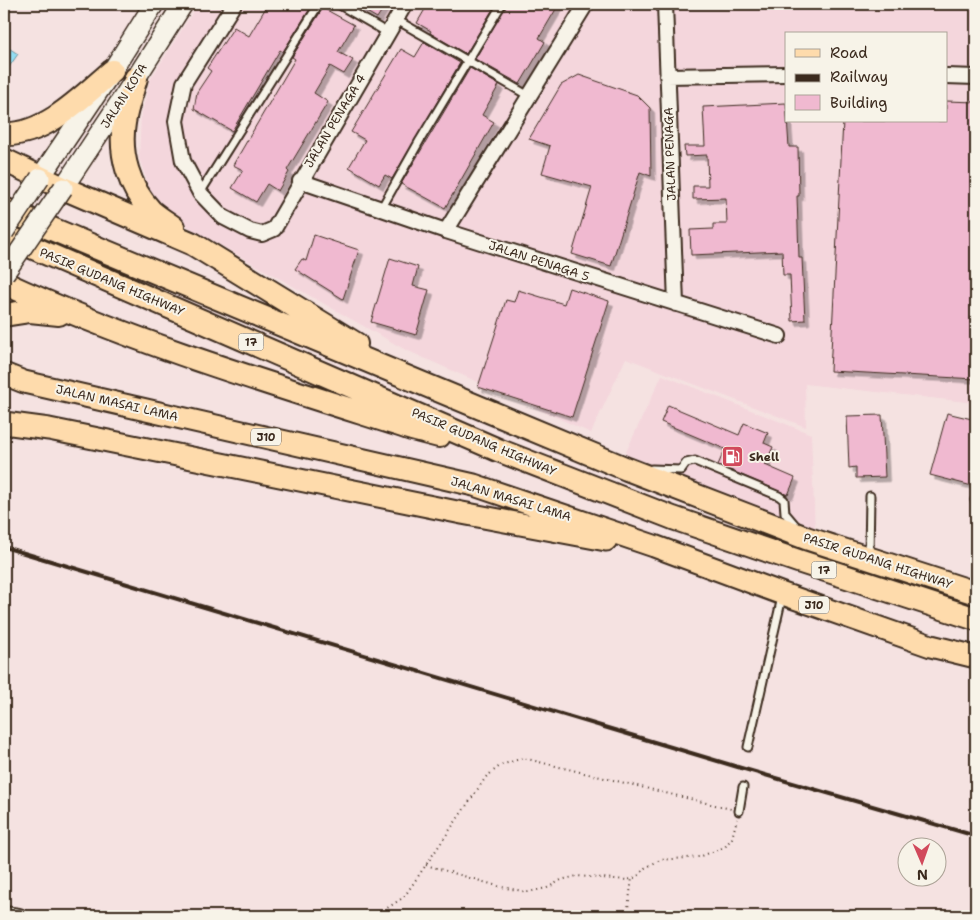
<svg xmlns="http://www.w3.org/2000/svg" width="980" height="920" viewBox="0 0 980 920" font-family="'Shantell Sans',sans-serif">
<defs>
<filter id="shadow"><feDropShadow dx="4.5" dy="4.5" stdDeviation="0" flood-color="#0004"/></filter>
</defs>
<rect width="100%" height="100%" fill="#f5e2e1"/>
<filter id="ink" filterUnits="userSpaceOnUse"><feTurbulence type="fractalNoise" baseFrequency=".02" numOctaves="2"/><feDisplacementMap in="SourceGraphic" scale="10" xChannelSelector="R" yChannelSelector="G"/><feConvolveMatrix kernelMatrix="1 2 1 2 8 2 1 2 1" color-interpolation-filters="sRGB"/></filter>
<g filter="url(#ink)">
<!-- built -->
<path fill="#f4d6dc" fill-rule="evenodd" d="M198 4H976V403L805 384 806 427 626 358 591 433 404 349 190 228 152 196 139 158 141 116 150 80ZM786 34H946V121H786Z
M662 375 811 434 815 531 625 454Z"/>
<!-- water -->
<path fill="#92ddf3" stroke="#6f959e" d="M4 45 18 54 9 67 4 64Z"/>
<!-- building -->
<path fill="#f0b9d0" stroke="#3b2a1e" filter="url(#shadow)" d="M268 4H313L283 52 280 50 232 131 194 109 197 92 211 71 207 68 234 27 249 36Z
M353 4H386L377 18Z
M428 4H496L466 54 430 33 431 31 417 23Z
M507 4H559L539 38 545 42 520 84 475 59Z
M323 8 354 25 338 52 353 60 344 74 330 66 314 93 328 102 287 170 289 172 278 191 267 184 256 202 232 188 243 170 233 165 295 59 292 57Z
M424 42 460 63 392 179 385 175 379 185 349 167 365 140 351 132 401 49 415 57Z
M470 68 499 85 482 115 494 122 445 208 401 184Z
M579 75 637 95 650 108 651 176 640 172 611 266 572 254 592 187 542 173 550 146 529 139 561 85Z
M946 101 976 102V379L830 371 843 121H946Z
M786 103 789 147H798L799 196H797L798 226 799 258H802L805 320 792 321 790 275H783L782 251 691 255 690 230 713 229V224H727L726 198 693 199V186H708L707 155 685 156 684 146H705L703 107Z
M314 235 359 250 343 299 295 269 302 259 306 261Z
M390 258 418 267 413 286 429 290 416 335 371 322Z
M569 288 609 301 572 417 478 387 506 300 514 302 518 290 564 304Z
M668 405 739 435 744 423 768 433 764 443 773 447 765 465 795 478 788 495 718 465 725 449 661 422Z
M947 413 976 420V487L930 475Z
M882 415 885 477 856 478V467L849 468 847 416Z"/>
<g fill="none" stroke-linecap="round" stroke-linejoin="round">
<defs>
<path id="service" d="M338 4 388 33
M395 19 529 96
M200 193 319 4
M381 209 420 140 502 4
M652 469 681 470 686 463 695 461 779 496 784 500 785 513 796 526
M975 500H976
M869 555 870 496
M748 747 782 597
M739 811 743 787"/>
<path id="minor" d="M234 4 184 83 176 121 183 161 200 193 223 217 250 231 262 234 274 229 405 4
M665 4 676 304
M667 76 786 74
M946 76 976 77
M300 181 446 231 779 336
M446 231 586 4
M4 914 19 916"/>
<path id="secondary" d="M40 178 112 71 154 4
M63 188 136 78 183 4"/>
<path id="primary" d="M4 374 24 382 474 485 654 546 783 594 931 646 976 657
M4 423 49 429 462 513 606 540"/>
<path id="trunk" d="M136 78C132 93 126 108 124 123 119 154 129 188 151 211 158 217 166 222 173 227
M4 134C45 136 83 96 112 71
M4 160 63 188 193 244 356 344
M4 209 627 469 806 538 976 593
M4 235 498 450 673 518 798 561 976 619
M4 283C136 344 274 385 412 429L439 436
M4 315 30 311 59 314"/>
</defs>
<!-- service casing -->
<use href="#service" stroke="#3b2a1e" stroke-width="11"/>
<!-- minor casing -->
<use href="#minor" stroke="#3b2a1e" stroke-width="18"/>
<!-- secondary casing -->
<use href="#secondary" stroke="#3b2a1e" stroke-width="22"/>
<!-- primary casing -->
<use href="#primary" stroke="#3b2a1e" stroke-width="25"/>
<!-- trunk casing -->
<use href="#trunk" stroke="#3b2a1e" stroke-width="26"/>
<!-- path -->
<path stroke="#3b2a1e" stroke-width="2" stroke-dasharray="1 4" stroke-linecap="butt" d="M426 865 501 887 528 892 547 888 561 880 577 876 627 880 637 877 645 868 660 860 699 857 725 847 732 838 737 819
M375 916 404 897 486 777 501 765 523 758 731 809
M627 916 632 878"/>
<!-- service -->
<use href="#service" stroke="#f7f3e8" stroke-width="7"/>
<!-- minor -->
<use href="#minor" stroke="#f7f3e8" stroke-width="14"/>
<!-- secondary -->
<use href="#secondary" stroke="#f7f3e8" stroke-width="19"/>
<!-- primary -->
<use href="#primary" stroke="#fedbac" stroke-width="21"/>
<!-- trunk -->
<use href="#trunk" stroke="#fedbac" stroke-width="22"/>
<!-- rail -->
<path stroke="#3b2a1e" stroke-width="4" d="M4 547 741 768 976 836"/>
<defs>
<path id="secondary-bridge" d="M4 232 40 178
M4 274 63 188"/>
</defs>
<!-- secondary-bridge casing -->
<use href="#secondary-bridge" stroke="#3b2a1e" stroke-width="22" stroke-linecap="butt"/>
<!-- secondary-bridge -->
<use href="#secondary-bridge" stroke="#f7f3e8" stroke-width="19"/>
</g>
</g>
<!-- icons -->
<defs>
<symbol id="fuel-square" viewBox="-11 -11 22 22"><rect x="-9" y="-9" width="18" height="18" rx="4" fill="#d1495b" stroke="#f7f3e8"/><path d="M-5.5-6h7V0h2V4h1.3V-2.5L3-4.5l.8-.8L6-3V5H2.5V1h-1V6h-7ZM-4.2-4.7v3.2H.2V-4.7Z" fill="#fff"/></symbol>
</defs>
<g fill-rule="evenodd">
<use href="#fuel-square" x="720" y="444" width="25" height="25"/>
</g>
<g text-anchor="middle" dominant-baseline="central" stroke-width="4" stroke-linejoin="round" paint-order="stroke">
<!-- shield labels -->
<g fill="#f7f3e8" stroke="#73665b" stroke-width="1">
<rect x="238.5" y="333.5" width="25" height="17" rx="4"/>
<rect x="251" y="428.5" width="30" height="17" rx="4"/>
<rect x="811.5" y="561.5" width="25" height="17" rx="4"/>
<rect x="799" y="596.5" width="30" height="17" rx="4"/>
</g>
<g font-size="11" font-weight="bold" fill="#3b2a1e">
<text x="251" y="342">17</text>
<text x="266" y="437">J10</text>
<text x="824" y="570">17</text>
<text x="814" y="605">J10</text>
</g>
<!-- street labels -->
<g font-size="12" fill="#3b2a1e" stroke="#f7f3e8">
<text transform="translate(124 96) rotate(-57)">JALAN KOTA</text>
<text transform="translate(335 121) rotate(-59)">JALAN PENAGA 4</text>
<text transform="translate(670 154) rotate(-92)">JALAN PENAGA</text>
<text transform="translate(539 261) rotate(18)">JALAN PENAGA 5</text>
<text transform="translate(112 282) rotate(23)">PASIR GUDANG HIGHWAY</text>
<text transform="translate(117 403) rotate(13)">JALAN MASAI LAMA</text>
<text transform="translate(484 442) rotate(23)">PASIR GUDANG HIGHWAY</text>
<text transform="translate(511 499) rotate(17)">JALAN MASAI LAMA</text>
<text transform="translate(878 561) rotate(18)">PASIR GUDANG HIGHWAY</text>
</g>
<!-- poi labels -->
<g font-size="12" font-weight="bold" fill="#3b2a1e" stroke="#f7f3e8" text-anchor="start">
<text x="749" y="457">Shell</text>
</g>
</g>
<!-- margin -->
<rect width="980" height="920" fill="none" stroke="#f7f3e8" stroke-width="20"/>
<rect x="10" y="10" width="960" height="900" fill="none" stroke="#3b2a1e" stroke-width="2" filter="url(#ink)"/>
<!-- legend -->
<rect x="785" y="32" width="162" height="90" fill="#f7f3e8" stroke="#aca397"/>
<rect x="795" y="49" width="25" height="8" fill="#fedbac" stroke="#aca397"/>
<text x="830" y="58" font-size="15" fill="#3b2a1e">Road</text>
<rect x="795" y="74" width="25" height="8" fill="#3b2a1e" stroke="#aca397"/>
<text x="830" y="82" font-size="15" fill="#3b2a1e">Railway</text>
<rect x="795" y="95" width="25" height="15" fill="#f0b9d0" stroke="#aca397"/>
<text x="830" y="108" font-size="15" fill="#3b2a1e">Building</text>
<!-- north arrow -->
<g transform="translate(922 862) rotate(178)"><circle r="24" fill="#f7f3e8" stroke="#aca397"/>
<path d="M0-4L9 19L0 12L-9 19Z" fill="#d1495b"/>
<text y="-8" font-size="14" font-weight="bold" text-anchor="middle" fill="#3b2a1e">N</text>
</g>
</svg>
